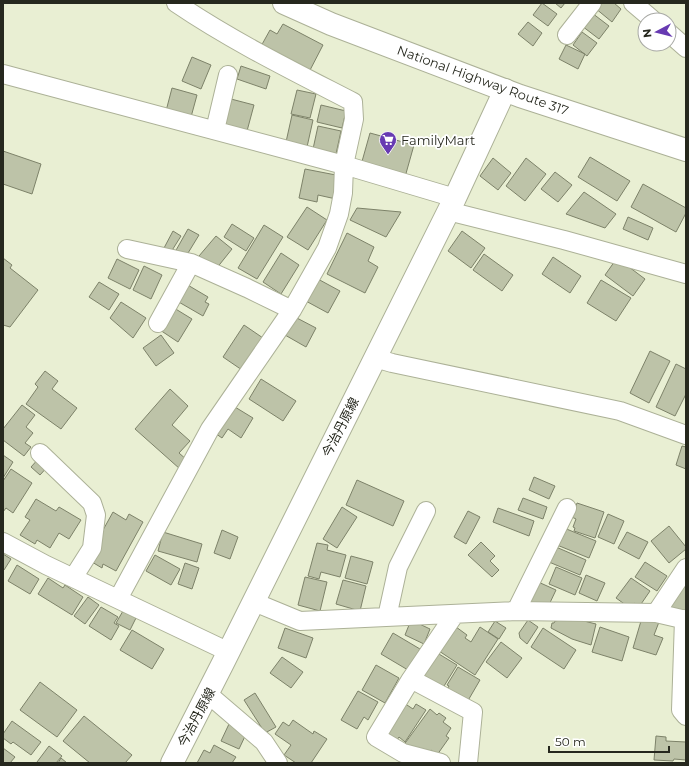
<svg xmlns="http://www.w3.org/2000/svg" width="689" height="766" viewBox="0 0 689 766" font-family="Montserrat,'Noto Sans JP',sans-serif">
<rect width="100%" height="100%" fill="#e9efd3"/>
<!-- building -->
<path fill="#bdc3a8" stroke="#7d8269" d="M542 3 557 14 548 26 533 15Z
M555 3H565L561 8Z
M599 3H614L621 9 612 22 595 8Z
M592 13 609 26 599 39 582 26Z
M528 22 542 33 533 46 518 34Z
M283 24 323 45 308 74 260 48 270 30 277 34Z
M582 32 597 43 587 56 573 45Z
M566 45 585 54 578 69 559 59Z
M192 57 211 65 201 89 182 81Z
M241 66 270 76 266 89 237 79Z
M172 88 197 95 191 117 166 111Z
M297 90 316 94 310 118 291 114Z
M231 99 254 105 247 131 224 125Z
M321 105 346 111 342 128 317 122Z
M292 115 313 120 307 147 286 142Z
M318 126 341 131 336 154 313 149Z
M370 133 414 145 405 177 361 165Z
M3 151 41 164 32 194 3 184Z
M590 157 630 181 617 201 578 177Z
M493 158 511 173 498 190 480 176Z
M526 158 546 174 525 201 506 186Z
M305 169 341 176 336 199 318 195 317 202 299 198Z
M555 172 572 185 558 202 541 189Z
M643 184 686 208V213L676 232 631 207Z
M584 192 616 214 605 228 566 214Z
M307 207 327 220 308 250 287 237Z
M357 208 401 212 386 237 350 220Z
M628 217 653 228 648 240 623 229Z
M232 224 254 238 246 251 224 237Z
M264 225 283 237 257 279 238 268Z
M188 229 199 235 185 258 175 252Z
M173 231 181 236 171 252 164 248Z
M462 231 485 248 471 268 448 251Z
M347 233 374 247 368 261 378 267 365 293 327 274Z
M216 236 232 249 216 269 199 256Z
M281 253 299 265 281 294 263 282Z
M484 254 513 275 502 291 473 270Z
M553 257 581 276 570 293 542 274Z
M3 258 12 265 10 268 38 290 10 327 3 325Z
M617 258 645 279 633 296 605 275Z
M117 259 139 270 130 289 108 278Z
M144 266 162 275 151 299 133 290Z
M316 278 340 291 328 313 304 300Z
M601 280 631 298 616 321 587 303Z
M99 282 119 294 109 310 89 297Z
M186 284 208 297 205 302 209 304 203 316 177 301Z
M121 302 146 318 133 338 110 318Z
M174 308 192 319 178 342 160 330Z
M295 317 316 328 306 347 285 335Z
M244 325 263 338 242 370 223 357Z
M161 335 174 353 156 366 143 348Z
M650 351 670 361 649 403 630 393Z
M676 364 686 369V394L675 416 656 407Z
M45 371 58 381 52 389 77 408 61 429 26 404 38 387 35 384Z
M261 379 296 401 283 421 249 399Z
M170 389 188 406 172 425 190 441 179 453 187 460 180 469 135 429Z
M230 404 253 418 241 438 228 429 222 438 212 431Z
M22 405 35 415 26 427 33 433 25 443 31 447 24 456 3 440V429Z
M682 446 686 447V469L676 465Z
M3 455 13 462 3 478Z
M40 457 49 465 40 475 31 467Z
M11 469 32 483 13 513 6 508 3 512V481Z
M534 477 555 486 549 499 529 490Z
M357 480 404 501 393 526 346 505Z
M523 498 547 507 543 519 518 510Z
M36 499 56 511 59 507 81 520 69 539 59 533 50 548 37 540 35 544 20 535 30 520 25 517Z
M577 503 604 512 595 538 574 531 575 528 573 527 576 519 572 517Z
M342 507 357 517 337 548 323 539Z
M498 508 534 521 529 536 493 522Z
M468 511 480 517 466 544 454 537Z
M113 512 126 520 129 514 143 522 116 571 103 564 102 568 87 559Z
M608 514 624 521 614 544 598 537Z
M669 526 686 547V549L669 563 651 541Z
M564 528 596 541 589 558 557 545Z
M222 530 238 537 230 559 214 553Z
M163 532 202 544 197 562 158 551Z
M627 532 648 542 639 559 618 548Z
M481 542 495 556 490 561 499 570 492 577 468 555Z
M317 543 328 545 327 550 346 555 340 577 321 572 319 579 308 576Z
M556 547 586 560 580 575 549 562Z
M3 554 11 559 4 570 3 569Z
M155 555 180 569 171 585 146 571Z
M351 556 373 562 367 584 345 578Z
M645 562 667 576 657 591 635 577Z
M185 563 199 568 192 589 178 584Z
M17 565 39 579 30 594 8 581Z
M556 567 582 578 575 595 549 584Z
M586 575 605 583 597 601 579 593Z
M305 577 327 582 320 611 298 605Z
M48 578 63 588 65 585 83 597 72 615 38 594Z
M631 578 650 591 639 607 634 603 630 608 616 598Z
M343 580 366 586 360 611 336 604Z
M536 581 556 590 547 609 525 603Z
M686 584V612L668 610 680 587H685Z
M88 597 99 605 85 624 74 616Z
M101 607 118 617 114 623 119 626 111 640 89 626Z
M123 611 136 618 130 630 116 623Z
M572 618 596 624 591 645 572 639 551 628 552 623H554L555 621Z
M411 620 430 629 424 644 405 635Z
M528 620 538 627 527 644 520 638 519 633Z
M495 621 506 628 499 639 488 632Z
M641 621 659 622 654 635 663 638 656 655 633 648Z
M452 624 467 635 465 638 471 642 480 627 498 639 475 675 436 649Z
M600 627 629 637 622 661 592 652Z
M285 628 313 638 306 658 278 648Z
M543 628 576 650 564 669 531 647Z
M132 630 164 649 152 669 120 650Z
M393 633 420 649 408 670 381 654Z
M501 642 522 658 507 678 486 662Z
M434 651 457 665 441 691 419 674Z
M282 657 303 672 291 688 270 673Z
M376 665 399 678 385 703 362 690Z
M458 667 480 680 466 704 446 691 449 686 447 685Z
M40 682 77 710 57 737 20 710Z
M358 691 378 702 368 720 364 717 357 729 341 720Z
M255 693 276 727 265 733 244 700Z
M401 701 413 709 416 704 426 710 405 742 399 737 395 743 380 734Z
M430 709 437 715 439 713 446 718 443 722 451 728 446 736 449 738 437 755 431 750 425 758 403 746Z
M84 716 132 755 125 763H90L63 741Z
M293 720 313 734 314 731 327 739 311 763H296L284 755 291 745 275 734 283 722 289 726Z
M12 721 41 742 31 755 13 742 11 744 3 738V734Z
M229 724 247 732 239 749 221 741Z
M656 736 666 737V741L686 742V760L674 759 673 761 654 760Z
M214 745 236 757 232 763H197L204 750 210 753Z
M49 746 62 756 56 763H38L37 762Z
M3 748 15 757 10 763H3Z
M61 758 67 763H58Z"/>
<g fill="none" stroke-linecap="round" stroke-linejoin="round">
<defs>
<path id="minor" d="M633 3 653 20
M669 33 686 48
M567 35 592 3
M3 74 344 165 455 198
M215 130 228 75
M448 211 564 240 686 274
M127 249 191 263 247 288 292 310
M158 323 191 263
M375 358 392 363 620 411 686 435
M40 453 92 503 96 515 92 548 73 578
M3 542 46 565 229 652
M118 599 210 429 292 310 327 248 339 214 343 193 344 165 354 119 353 102C293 71 232 41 176 3
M254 602 300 621 516 611 656 613 686 620
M516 611 567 508
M656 613 686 568
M387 617 398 567 426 511
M684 619 681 710 686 716
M411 679 473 712 468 763
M208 694 264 742 278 763
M441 763 403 753 376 737 411 679 455 614"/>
<path id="secondary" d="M172 763 223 663 455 198 505 90"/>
<path id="trunk" d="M284 3 331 24 520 96 686 150"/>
</defs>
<!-- minor casing -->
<use href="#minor" stroke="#acb197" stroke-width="20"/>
<!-- secondary casing -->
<use href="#secondary" stroke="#acb197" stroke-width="24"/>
<!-- trunk casing -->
<use href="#trunk" stroke="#acb197" stroke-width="24"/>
<!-- minor -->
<use href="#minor" stroke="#fff" stroke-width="18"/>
<!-- secondary -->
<use href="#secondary" stroke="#fff" stroke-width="22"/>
<!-- trunk -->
<use href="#trunk" stroke="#fff" stroke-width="22"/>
</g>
<!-- icons -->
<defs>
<symbol id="supermarket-pin" viewBox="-11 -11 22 30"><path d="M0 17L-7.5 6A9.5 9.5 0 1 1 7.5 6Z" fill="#673ab2" stroke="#fff"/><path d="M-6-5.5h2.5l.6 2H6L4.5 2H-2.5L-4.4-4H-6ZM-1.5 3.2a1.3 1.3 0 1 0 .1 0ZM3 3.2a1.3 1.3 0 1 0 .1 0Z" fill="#fff"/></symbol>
</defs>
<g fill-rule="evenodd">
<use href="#supermarket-pin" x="378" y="130" width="20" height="27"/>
</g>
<g text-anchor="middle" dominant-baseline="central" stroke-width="3.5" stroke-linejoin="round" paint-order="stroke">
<!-- street labels -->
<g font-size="13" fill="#26281e" stroke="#fff">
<text transform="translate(483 80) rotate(20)">National Highway Route 317</text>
<text transform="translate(340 427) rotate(-63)">今治丹原線</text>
<text transform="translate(196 717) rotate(-62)">今治丹原線</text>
</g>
<!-- poi labels -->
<g font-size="13" fill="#26281e" stroke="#fff" text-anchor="start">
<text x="401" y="140">FamilyMart</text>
</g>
</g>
<!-- border -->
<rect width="689" height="766" fill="none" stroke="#26281e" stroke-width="8"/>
<!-- north arrow -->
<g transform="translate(657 32) rotate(263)"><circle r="19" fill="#ffffff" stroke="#a8a9a5"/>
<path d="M0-3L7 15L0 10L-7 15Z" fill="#673ab2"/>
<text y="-6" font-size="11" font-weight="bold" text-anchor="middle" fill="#26281e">N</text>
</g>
<!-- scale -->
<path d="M549 746v6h120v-6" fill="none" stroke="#26281e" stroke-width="2"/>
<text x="555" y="746" font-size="12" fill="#26281e" stroke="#ffffff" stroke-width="3" paint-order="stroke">50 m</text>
</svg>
